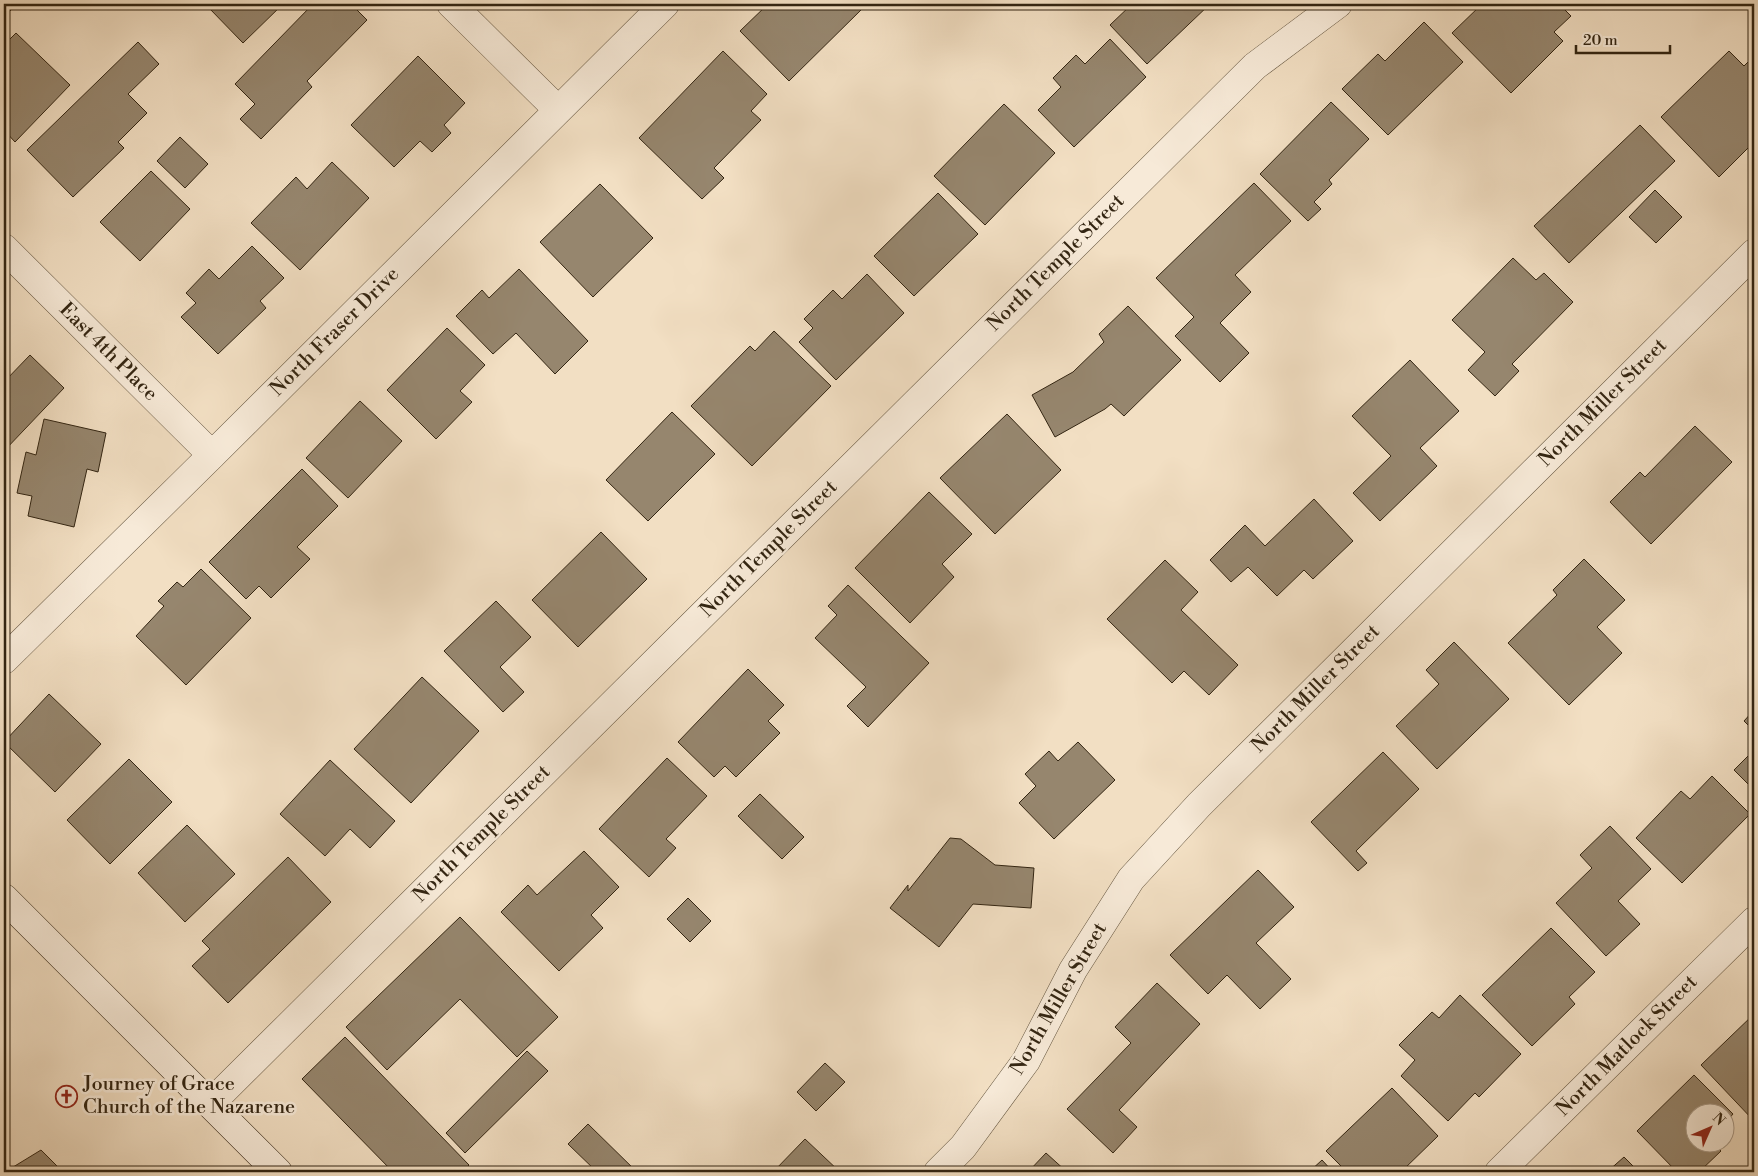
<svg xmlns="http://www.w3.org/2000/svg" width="1758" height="1176" viewBox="0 0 1758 1176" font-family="'Libre Bodoni',serif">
<rect width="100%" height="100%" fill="#f2dfc3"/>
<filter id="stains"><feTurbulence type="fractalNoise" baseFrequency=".004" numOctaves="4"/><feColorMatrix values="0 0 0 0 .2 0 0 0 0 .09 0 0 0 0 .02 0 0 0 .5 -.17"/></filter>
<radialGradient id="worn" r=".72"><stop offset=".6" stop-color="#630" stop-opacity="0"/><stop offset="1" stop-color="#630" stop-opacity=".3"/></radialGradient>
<!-- building -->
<path fill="#96866e" stroke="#332512" d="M4 4H17L4 17Z
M213 4H283L243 43 209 8Z
M313 4H351L367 20 307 81 312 87 261 139 240 119 255 104 235 84Z
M768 4H861L864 7 789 81 740 31Z
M1132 4H1210L1147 64 1110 25Z
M1482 4H1559L1571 16 1554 32 1563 41 1511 93 1452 33Z
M1424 22 1463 62 1388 135 1342 89 1378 54 1385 61Z
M16 33 70 85 15 142 4 130V45Z
M1110 39 1146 77 1074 147 1038 110 1061 87 1053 78 1076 55 1085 64Z
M138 42 159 64 128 94 147 113 118 142 124 148 73 197 27 150Z
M723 51 767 94 751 111 761 120 714 168 724 178 702 199 639 138Z
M1729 51 1744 66 1754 56V142L1719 177 1661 117Z
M418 56 465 103 444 125 451 133 432 152 420 141 394 167 351 125Z
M1331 102 1369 139 1329 180 1332 184 1314 202 1321 209 1308 221 1260 174Z
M1004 104 1055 153 985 225 934 176Z
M1640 125 1675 161 1569 263 1534 226Z
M180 137 208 164 185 188 157 161Z
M332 162 369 198 300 270 251 223 296 177 307 189Z
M151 171 190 209 140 261 100 222Z
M1254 183 1291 221 1235 275 1251 292 1220 323 1249 353 1220 382 1175 336 1194 317 1156 278Z
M600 184 653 238 593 297 540 242Z
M1655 190 1682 217 1656 243 1629 217Z
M938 193 978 234 914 296 874 256Z
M252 246 284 278 260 301 266 308 218 354 181 317 196 303 186 293 209 269 219 279Z
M1513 258 1536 280 1544 273 1573 302 1512 364 1519 371 1495 396 1468 370 1485 352 1452 320Z
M519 269 588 341 555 374 516 333 493 354 456 316 482 290 489 298Z
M867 274 904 313 836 380 799 342 813 328 804 319 833 290 842 299Z
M1128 306 1181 360 1124 416 1111 404 1105 409 1055 437 1032 395 1073 372 1104 342 1099 334Z
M447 328 485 365 460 391 472 402 436 439 387 390Z
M774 331 831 386 752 466 691 406 750 346 755 351Z
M30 355 64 388 4 451V382Z
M1410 360 1459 411 1420 448 1437 466 1380 521 1353 493 1391 456 1352 416Z
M360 401 402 441 348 498 306 458Z
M672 412 715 454 648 521 606 480Z
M1007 414 1061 470 995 534 940 478Z
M44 419 106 433 98 472 87 469 74 527 28 516 32 496 17 493 26 452 36 455Z
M1695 426 1732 462 1651 544 1610 502 1640 472 1645 477Z
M302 469 338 506 297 547 310 559 271 598 259 586 246 599 209 562Z
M929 492 972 534 942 564 954 577 910 623 855 568Z
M1314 499 1353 541 1313 579 1304 570 1277 596 1248 567 1231 582 1210 560 1245 525 1265 546Z
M601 532 647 579 578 647 532 600Z
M1584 559 1625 600 1597 627 1622 653 1569 705 1508 643 1557 595 1553 590Z
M1165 560 1198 592 1181 610 1238 665 1209 695 1184 671 1172 683 1107 619Z
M201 569 251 618 186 685 136 636 164 606 158 601 177 582 183 587Z
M848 585 929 663 868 727 847 706 866 687 815 638 837 615 828 606Z
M496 601 531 637 500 667 524 692 503 712 444 651Z
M1454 642 1509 699 1437 769 1396 726 1439 684 1426 670Z
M748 669 784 705 768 721 780 733 736 777 725 766 714 777 678 742Z
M422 677 479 731 411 803 354 749Z
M49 694 101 744 55 792 4 742Z
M1754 710V731L1744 721Z
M1078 742 1115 780 1054 839 1019 803 1036 786 1025 774 1049 751 1058 761Z
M1754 750V790L1734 770Z
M1383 752 1419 789 1356 851 1367 863 1358 871 1311 822Z
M667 758 707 796 666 839 676 848 649 877 599 829Z
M129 759 172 802 110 864 67 820Z
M330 760 395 821 370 848 350 829 325 856 280 814Z
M1712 776 1750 814 1682 883 1636 838 1681 791 1690 799Z
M760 794 804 837 782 859 738 816Z
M187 825 235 874 185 922 138 873Z
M1610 826 1651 869 1618 901 1640 924 1606 956 1556 903 1592 868 1580 855Z
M950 838 961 839 995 865 1034 868 1031 908 973 904 939 947 890 908 908 885V891Z
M584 851 619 887 591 915 603 928 559 971 501 912 528 885 537 895Z
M288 857 331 902 228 1003 192 966 210 949 202 941Z
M1258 870 1294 907 1256 943 1291 979 1260 1009 1227 975 1208 994 1170 955Z
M688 898 711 921 690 942 667 919Z
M460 917 558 1017 517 1057 460 999 387 1070 346 1027Z
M1551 928 1595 972 1569 997 1575 1004 1532 1046 1482 995Z
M1157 983 1200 1024 1119 1110 1137 1127 1113 1153 1067 1109 1131 1043 1115 1027Z
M1460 995 1521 1054 1479 1097 1475 1093 1448 1121 1401 1076 1415 1060 1399 1045 1432 1012 1439 1018Z
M1754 1014V1121L1701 1065Z
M345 1037 469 1165 462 1172H393L302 1079Z
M527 1051 548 1071 465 1153 446 1133Z
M825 1063 845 1082 816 1111 797 1092Z
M1694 1075 1733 1114 1726 1122V1114H1696V1144H1714L1721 1151 1699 1172H1677L1637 1131Z
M1392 1088 1438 1136 1401 1172H1347L1326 1151Z
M588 1124 637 1172H597L568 1144Z
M805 1139 840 1172H773Z
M41 1150 63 1172H5Z
M1046 1153 1067 1172H1028Z
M1624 1157 1639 1172H1607Z
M1322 1160 1333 1172H1309Z"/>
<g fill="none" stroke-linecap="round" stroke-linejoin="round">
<defs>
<path id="minor" d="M451 4 558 110
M4 248 212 455
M4 660 212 455 665 4
M210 1104 1255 66 1338 4
M938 1172 963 1147 1026 1061 1073 970 1131 879 1199 805 1754 253
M1499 1172 1754 921"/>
<path id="secondary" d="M4 898 278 1172"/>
</defs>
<!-- minor casing -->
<use href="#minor" stroke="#63543e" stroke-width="29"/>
<!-- secondary casing -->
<use href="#secondary" stroke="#332512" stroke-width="29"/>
<!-- minor -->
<use href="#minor" stroke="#f7ead8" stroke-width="28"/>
<!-- secondary -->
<use href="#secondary" stroke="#f7ead8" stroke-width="28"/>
</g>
<!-- icons -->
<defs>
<symbol id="church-ring" viewBox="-11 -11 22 22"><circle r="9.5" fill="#f7ead8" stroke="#8f2418" stroke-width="1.5"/><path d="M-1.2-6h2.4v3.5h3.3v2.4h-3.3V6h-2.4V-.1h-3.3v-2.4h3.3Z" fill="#8f2418"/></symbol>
</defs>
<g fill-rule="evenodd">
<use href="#church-ring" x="54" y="1084" width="25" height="25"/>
</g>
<g text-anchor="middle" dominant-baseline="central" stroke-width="5" stroke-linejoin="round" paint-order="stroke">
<!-- street labels -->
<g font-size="20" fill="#332512" stroke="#f7ead8">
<text transform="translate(1056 263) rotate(-45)">North Temple Street</text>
<text transform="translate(335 332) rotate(-45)">North Fraser Drive</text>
<text transform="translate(108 352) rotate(45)">East 4th Place</text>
<text transform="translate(1603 403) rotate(-45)">North Miller Street</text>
<text transform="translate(769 549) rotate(-45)">North Temple Street</text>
<text transform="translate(1316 689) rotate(-45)">North Miller Street</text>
<text transform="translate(482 834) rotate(-45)">North Temple Street</text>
<text transform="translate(1059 999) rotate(-60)">North Miller Street</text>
<text transform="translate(1627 1046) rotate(-45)">North Matlock Street</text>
</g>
<!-- poi labels -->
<g font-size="20" fill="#332512" stroke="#f7ead8" text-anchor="start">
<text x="83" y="1084">Journey of Grace<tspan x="83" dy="23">Church of the Nazarene</tspan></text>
</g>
</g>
<!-- margin -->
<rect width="1758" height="1176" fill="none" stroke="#f2dfc3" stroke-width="20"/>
<rect x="5" y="5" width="1748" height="1166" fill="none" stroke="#332512" stroke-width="2.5"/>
<rect x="10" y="10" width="1738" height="1156" fill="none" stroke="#332512"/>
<!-- north arrow -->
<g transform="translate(1710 1128) rotate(45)"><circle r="24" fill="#f7ead8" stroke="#a99b89"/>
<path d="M0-4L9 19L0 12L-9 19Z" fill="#8f2418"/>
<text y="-8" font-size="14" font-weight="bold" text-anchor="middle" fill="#332512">N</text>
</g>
<!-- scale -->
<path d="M1576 45v8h94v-8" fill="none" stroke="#332512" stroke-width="2.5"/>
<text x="1583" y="45" font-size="15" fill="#332512" stroke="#f7ead8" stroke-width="4" paint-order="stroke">20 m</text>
<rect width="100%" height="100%" filter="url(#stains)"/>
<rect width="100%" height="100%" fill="url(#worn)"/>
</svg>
